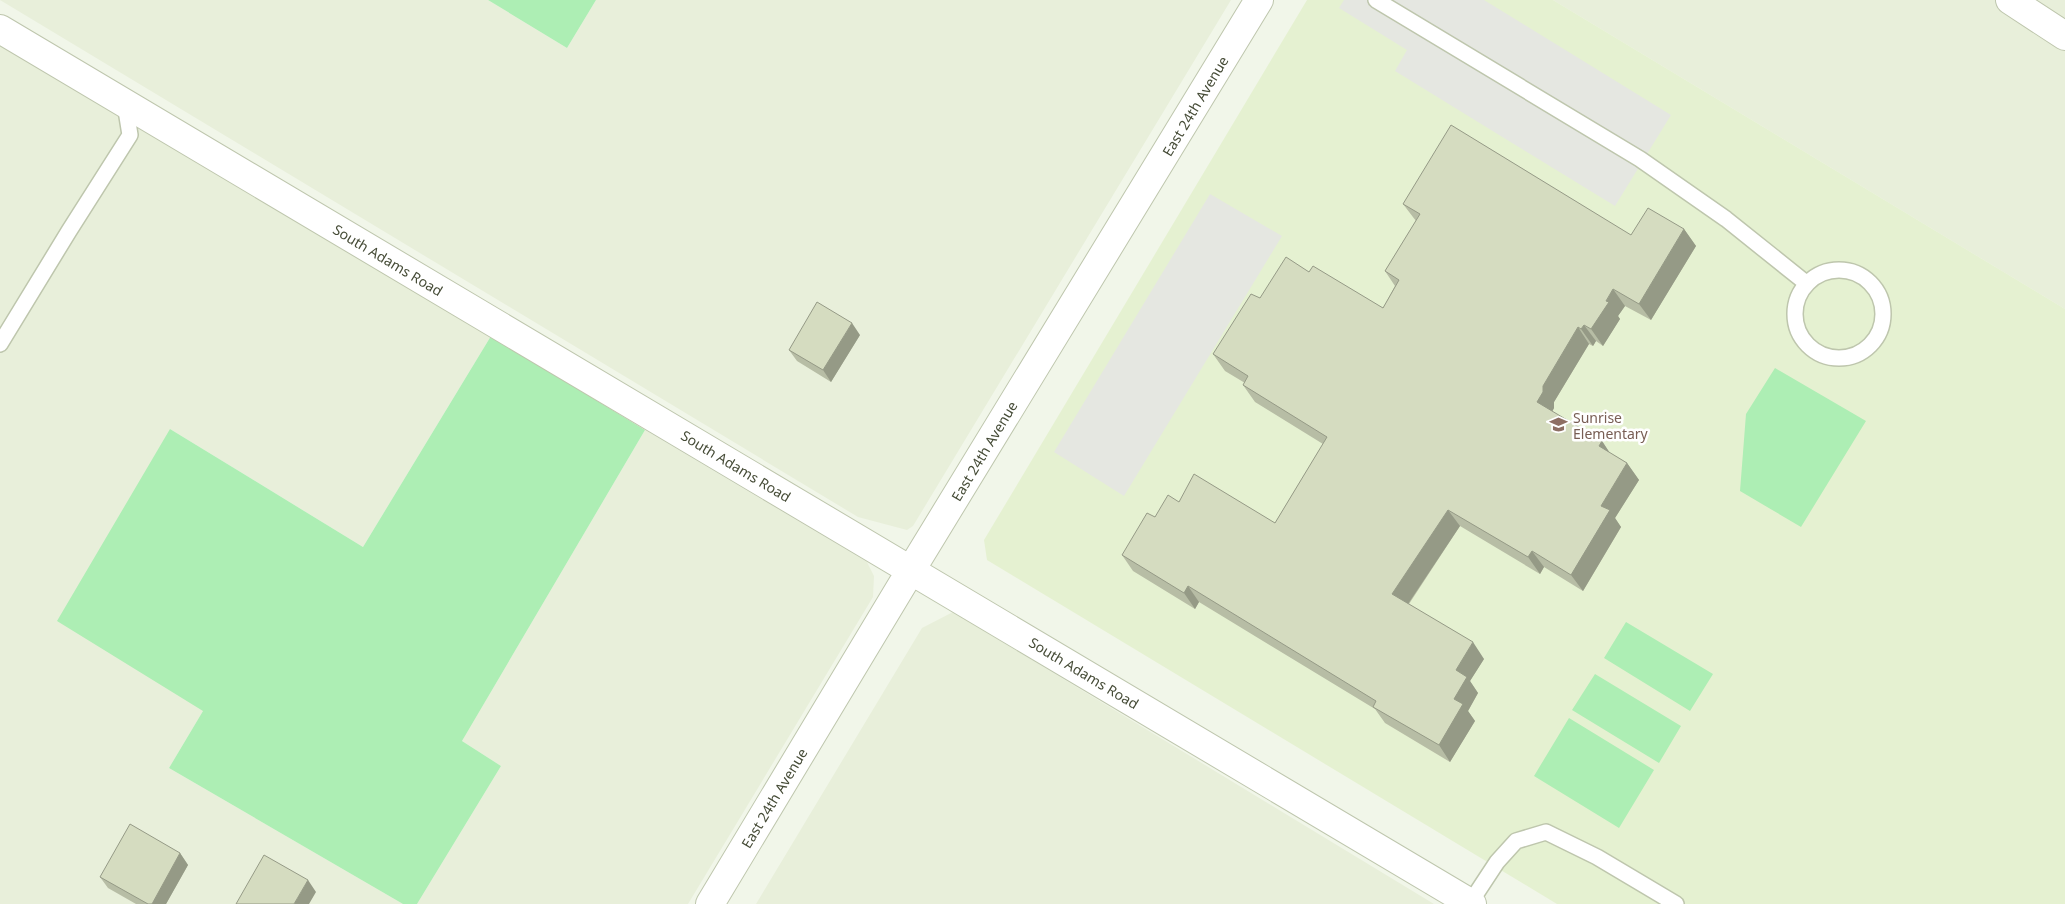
<svg xmlns="http://www.w3.org/2000/svg" width="2065" height="904" viewBox="0 0 2065 904" font-family="'Noto Sans',sans-serif">
<rect width="100%" height="100%" fill="#f1f6e9"/>
<!-- residential -->
<path fill="#e8efda" d="M0 0H488L567 48 596 0H1231L913 526 907 530 858 517Z
M1553 0H2065V309Z
M0 42 491 336 363 547 170 429 203 711 169 768 403 904H0Z
M645 430 867 562 874 576 873 597 688 904H417L501 766 462 741Z
M953 612 1434 904H756L922 628Z"/>
<!-- education -->
<path fill="#e5f1d1" d="M1307 0H1553L2065 309V904H1557L987 560 984 540Z"/>
<!-- green -->
<path fill="#adeeb4" d="M488 0H596L567 48Z
M491 336 645 430 462 741 501 766 417 904H403L169 768 203 711 57 621 170 429 363 547Z
M1775 368 1866 421 1801 527 1740 491 1746 414Z
M1626 622 1713 674 1690 711 1604 658Z
M1595 674 1681 726 1659 763 1572 710Z
M1569 718 1654 770 1619 828 1534 776Z"/>
<!-- parking -->
<path fill="#e5e7e1" d="M1344 0H1484L1671 115 1615 206 1395 71 1407 50 1339 8Z
M1210 194 1282 236 1124 496 1054 452Z"/>
<g fill="none" stroke-linecap="round" stroke-linejoin="round">
<defs>
<path id="service" d="M1376 0 1640 159 1726 219 1806 283
M1795 314a44 44 0 1 1 88 0a44 44 0 1 1-88 0Z
M0 344 69 231 130 135 125 104
M1470 903 1497 862 1516 841 1546 832 1597 857 1676 904"/>
<path id="minor" d="M2010 0 2065 36"/>
<path id="tertiary" d="M0 29 1472 904
M710 904 911 570 1259 0"/>
</defs>
<!-- service casing -->
<use href="#service" stroke="#bec6ad" stroke-width="18"/>
<!-- minor casing -->
<use href="#minor" stroke="#bec6ad" stroke-width="30"/>
<!-- tertiary casing -->
<use href="#tertiary" stroke="#bec6ad" stroke-width="30"/>
<!-- service -->
<use href="#service" stroke="#fff" stroke-width="15"/>
<!-- minor -->
<use href="#minor" stroke="#fff" stroke-width="28"/>
<!-- tertiary -->
<use href="#tertiary" stroke="#fff" stroke-width="28"/>
</g>
<!-- wall -->
<path fill="#b7bda5" d="M1403 204 1631 235 1684 229 1696 246 1651 320 1625 306 1618 316 1620 319 1603 346 1596 341 1593 346 1589 344 1554 402V408L1552 412 1602 441 1610 453 1627 463 1639 480 1615 518 1621 527 1583 591 1544 567 1540 574 1460 526 1409 604 1484 659 1470 681 1478 693 1468 711 1475 721 1450 762 1385 723 1375 709 1199 602 1195 609 1133 571 1122 555 1155 517 1179 502 1275 523 1323 444 1255 402 1243 385 1245 383 1225 371 1213 354 1260 298 1309 272 1383 308 1395 286 1385 271 1416 221Z
M860 335 831 382 797 361 789 350Z
M180 853 188 865 166 904H136L108 888 100 877Z"/>
<!-- shaded-wall -->
<path fill="#959a86" d="M1684 229 1696 246 1651 320 1639 304Z
M1613 289 1625 306 1618 316 1620 319 1603 346 1591 329Z
M852 323 860 335 831 382 823 370Z
M1584 325 1596 341 1593 346 1581 329Z
M1578 327 1589 344 1554 402V408L1548 419 1537 402 1543 386Z
M1602 441 1613 458 1599 446Z
M1627 463 1639 480 1615 518 1621 527 1583 591 1571 575 1601 506Z
M1448 510 1460 526 1404 610 1392 594Z
M1532 551 1544 567 1540 574 1528 557Z
M1188 586 1199 602 1195 609 1184 593Z
M1473 642 1484 659 1470 681 1478 693 1468 711 1475 721 1450 762 1439 745 1454 699 1456 670Z
M180 853 188 865 166 904H152Z
M308 880 316 892 309 904H294Z"/>
<!-- building -->
<path fill="#d5dcc0" stroke="#959a86" d="M1451 125 1631 235 1648 208 1684 229 1639 304 1613 289 1606 301 1609 302 1591 329 1584 325 1581 329 1578 327 1543 386V392L1537 402 1602 441 1599 446 1627 463 1601 506 1610 510 1571 575 1532 551 1528 557 1448 510 1392 594 1473 642 1456 670 1467 677 1454 699 1463 704 1439 745 1373 707 1376 701 1188 586 1184 593 1122 555 1147 513 1155 517 1168 495 1179 502 1194 474 1275 523 1327 437 1243 385 1248 376 1213 354 1251 294 1260 298 1286 257 1309 272 1313 266 1383 308 1399 280 1385 271 1420 214 1403 204Z
M817 302 852 323 823 370 789 350Z
M130 824 180 853 152 904H148L100 877Z
M264 855 308 880 294 904H236Z"/>
<!-- icons -->
<defs>
<symbol id="school-bare" viewBox="-9 -9 18 18"><path d="M0-5L7-2L0 1L-7-2ZM-4 1L0 2.5L4 1V4Q0 6-4 4Z" fill="#8d6e63" stroke="#fff" stroke-width="2.5" paint-order="stroke"/></symbol>
</defs>
<g fill-rule="evenodd">
<use href="#school-bare" x="1546" y="412" width="25" height="25"/>
</g>
<g text-anchor="middle" dominant-baseline="central" stroke-width="5" stroke-linejoin="round" paint-order="stroke">
<!-- street labels -->
<g font-size="14" fill="#454b36" stroke="#fff">
<text transform="translate(1195 106) rotate(-59)">East 24th Avenue</text>
<text transform="translate(388 260) rotate(31)">South Adams Road</text>
<text transform="translate(984 451) rotate(-59)">East 24th Avenue</text>
<text transform="translate(736 466) rotate(31)">South Adams Road</text>
<text transform="translate(1084 673) rotate(31)">South Adams Road</text>
<text transform="translate(774 798) rotate(-59)">East 24th Avenue</text>
</g>
<!-- education labels -->
<g font-size="14" fill="#785e54" stroke="#fff" text-anchor="start">
<text x="1573" y="417">Sunrise<tspan x="1573" dy="16">Elementary</tspan></text>
</g>
</g>
</svg>
